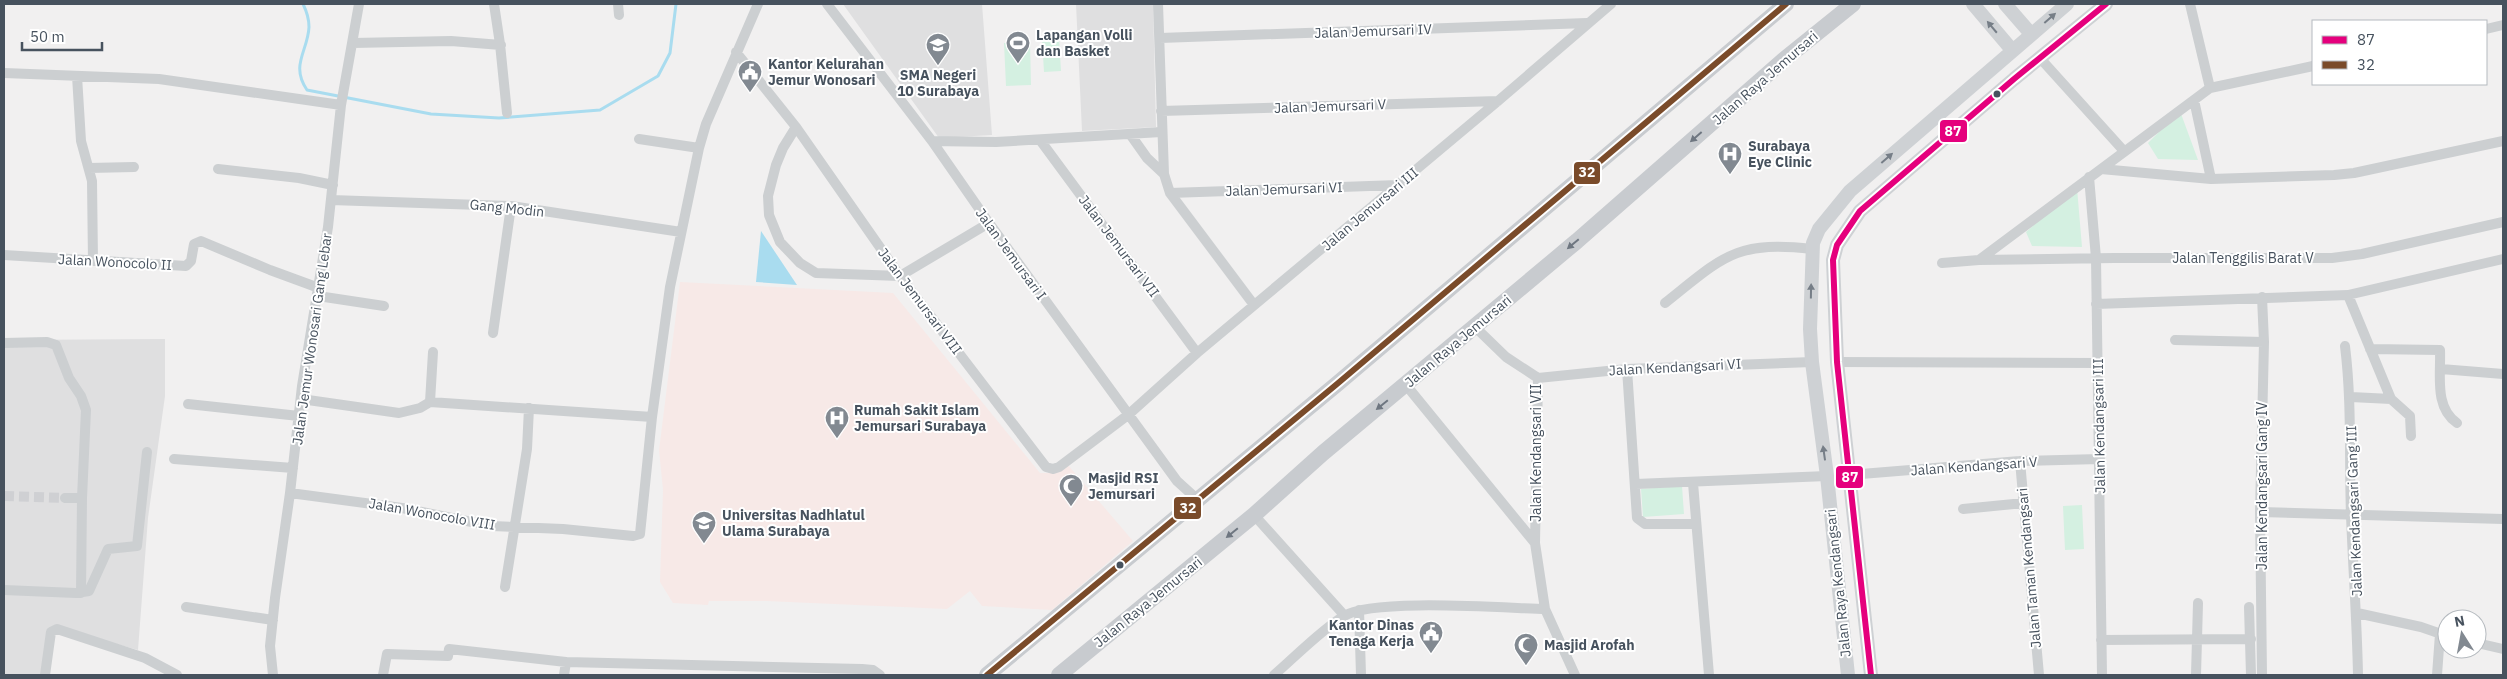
<svg xmlns="http://www.w3.org/2000/svg" width="2507" height="679" viewBox="0 0 2507 679" font-family="'IBM Plex Sans',sans-serif">
<rect width="100%" height="100%" fill="#f1f0f0"/>
<!-- education -->
<path fill="#dfdfe0" d="M843 4H982L992 135 939 138Z
M1076 4H1153L1156 127 1082 131Z
M165 339V396L148 518 138 650 56 627 48 675H4V340Z"/>
<!-- medical -->
<path fill="#f7e9e7" d="M680 282 893 293 1040 473H1057L1068 465 1133 541 1052 610 982 606 970 591 947 609 766 601H709L708 605 673 603 660 582 663 490 659 450Z"/>
<!-- green -->
<path fill="#d4f0e1" d="M1059 38 1061 71 1044 72 1042 39Z
M1030 42 1031 85 1006 86 1004 43Z
M2180 111 2198 160 2158 159 2148 143Z
M2077 188 2082 247 2032 246 2026 232Z
M1682 486 1684 514 1643 517 1641 489Z
M2082 505 2084 549 2065 550 2063 506Z"/>
<!-- water -->
<path fill="#a9dcef" d="M761 231 797 285 756 282Z"/>
<g fill="none" stroke-linecap="round" stroke-linejoin="round">
<!-- stream -->
<path stroke="#a9dcef" stroke-width="3" d="M303 4C306 10 309 20 309 27 308 51 290 65 307 90L431 114 499 118 600 110 658 76 670 53 676 4"/>
<!-- street-tunnel -->
<path stroke="#cfd0d3" stroke-width="10" stroke-dasharray="10 5" stroke-linecap="butt" d="M4 496 65 498"/>
<!-- street -->
<path stroke="#cccfd1" stroke-width="10" d="M494 4 500 44 507 113
M618 4 619 15
M827 4 932 141 989 223 1177 481 1198 500
M1158 4 1164 174 1170 193 1254 305
M2190 4 2210 88
M2486 29 2503 25
M1160 38 1587 23
M353 43 451 41 501 45
M736 52 796 127 900 276 1046 467 1053 469 1059 467 1128 415 1197 353 1498 101 1611 4
M2039 57 2123 150
M4 73 159 79 341 105
M77 76 81 141 92 181 93 261
M2194 100 2211 179
M1161 111 1498 101
M796 127 783 148 776 165 768 196 769 215 780 242 800 263 816 273 900 276 989 223
M1130 134 1147 158 1164 174
M639 139 699 148
M1040 140 1197 353
M932 141 996 142 1161 132
M89 168 134 167
M218 169 299 178 333 185
M2101 169 2211 179 2334 175 2354 173 2503 141
M2089 177 2096 258 2102 675
M1170 193 1398 185
M331 200 511 206 681 232
M4 255 186 266 191 261 194 244 201 241 270 270 319 288
M1979 260 2210 88 2313 66
M1942 263 1979 260 2114 258H2332L2362 254 2503 222
M2348 295 2503 259
M318 296 384 306
M1665 303C1723 257 1735 240 1812 249
M2096 304 2348 295 2391 399 2410 416 2411 436
M1474 326 1506 357 1538 378 1535 543 1545 609 1575 675
M493 333 511 206
M2175 340 2264 342
M4 343 47 342 56 345 69 378 81 396 86 410 82 498H65
M2345 346C2352 403 2349 458 2351 515 2353 568 2357 622 2358 675
M2370 349 2440 350C2441 375 2434 407 2457 423
M1837 362 2098 363
M1627 369 1637 518 1645 524H1695
M2441 369 2503 374
M1538 378 1627 369 1812 362
M1406 385 1535 543
M2351 397 2391 399
M301 399 399 413 420 408 430 402 433 352
M430 402 652 417
M188 404 299 416
M174 459 293 468
M2020 461 2039 675
M1849 475 2020 461 2100 459
M1693 483 1709 675
M1636 484 1827 476
M290 493 402 508 492 526 563 529 633 536 640 534 652 417 670 287 699 148 706 124 758 4
M1963 509 2024 503
M2260 512 2503 519
M1254 515 1344 615
M505 587 527 449 529 408
M4 590 76 593 89 591 108 549 137 546 147 452
M81 593 82 498
M186 607 273 620
M2249 607 2251 675
M1359 610 1361 675
M2357 613 2421 627 2447 636
M2101 640 2251 639
M2477 643 2503 649
M45 675 51 632 57 629 145 658 177 675
M273 675 270 646 275 598 290 493 302 386 328 227 341 105 359 4
M383 675 387 654 448 656 449 649 566 662 862 669 873 670 880 675
M564 675 566 662
M1274 675C1295 657 1321 630 1344 616 1372 598 1505 608 1545 609
M2196 675 2198 603
M2262 675 2260 512 2264 342 2262 297
M2437 675 2440 634"/>
<!-- secondary -->
<path stroke="#ced1d4" stroke-width="14" d="M1973 4 2012 50
M2005 4 2031 34
M1848 675 1827 476 1812 362 1810 329 1813 243 1819 229 1850 191 2067 4
M1871 675 1837 362 1833 260 1837 245 1860 211 2014 79 2106 4"/>
<!-- primary -->
<path stroke="#c8cbcf" stroke-width="16" d="M987 675 1337 384 1786 4
M1059 675 1254 515 1323 453 1577 241 1786 58 1853 4"/>
<defs>
<path id="bus-1" d="M1871 675 1837 362 1833 260 1837 245 1860 211 2014 79 2106 4"/>
<path id="bus-2" d="M987 675 1337 384 1786 4"/>
</defs>
<!-- bus-1 casing -->
<use href="#bus-1" stroke="#fff" stroke-width="10"/>
<!-- bus-2 casing -->
<use href="#bus-2" stroke="#fff" stroke-width="10"/>
<!-- bus-1 -->
<use href="#bus-1" stroke="#e5007d" stroke-width="6"/>
<!-- bus-2 -->
<use href="#bus-2" stroke="#7a4b2a" stroke-width="6"/>
</g>
<!-- one-way arrows -->
<defs><path id="oneway-solid" d="M-6-.8H1V-3.2L6.5 0L1 3.2V.8H-6Z" transform="scale(1.25)"/></defs>
<g fill="#767e87">
<use href="#oneway-solid" transform="translate(2050 18) rotate(-41)"/>
<use href="#oneway-solid" transform="translate(1992 27) rotate(-130)"/>
<use href="#oneway-solid" transform="translate(1887 158) rotate(-41)"/>
<use href="#oneway-solid" transform="translate(1811 291) rotate(-89)"/>
<use href="#oneway-solid" transform="translate(1824 453) rotate(-98)"/>
</g>
<g fill="#6e7680">
<use href="#oneway-solid" transform="translate(1696 137) rotate(139)"/>
<use href="#oneway-solid" transform="translate(1573 244) rotate(140)"/>
<use href="#oneway-solid" transform="translate(1382 405) rotate(141)"/>
<use href="#oneway-solid" transform="translate(1232 533) rotate(141)"/>
</g>
<!-- icons -->
<defs>
<symbol id="stadium-pin" viewBox="-11 -11 22 30"><path d="M0 17L-7.5 6A9.5 9.5 0 1 1 7.5 6Z" fill="#828991" stroke="#fff"/><path d="M0-5a6.5 5 0 1 0 0 10a6.5 5 0 1 0 0-10ZM-3.5-1.8h7v3.6h-7Z" fill="#fff"/></symbol>
<symbol id="school-pin" viewBox="-11 -11 22 30"><path d="M0 17L-7.5 6A9.5 9.5 0 1 1 7.5 6Z" fill="#828991" stroke="#fff"/><path d="M0-5L7-2L0 1L-7-2ZM-4 1L0 2.5L4 1V4Q0 6-4 4Z" fill="#fff"/></symbol>
<symbol id="civic-pin" viewBox="-11 -11 22 30"><path d="M0 17L-7.5 6A9.5 9.5 0 1 1 7.5 6Z" fill="#828991" stroke="#fff"/><path d="M-.6-6.5H3V-4.5H.6V-3L4-1V1h2V6H-6V1h2V-1L-.6-3ZM-1.2 2.5V6h2.4V2.5Z" fill="#fff"/></symbol>
<symbol id="hospital-pin" viewBox="-11 -11 22 30"><path d="M0 17L-7.5 6A9.5 9.5 0 1 1 7.5 6Z" fill="#828991" stroke="#fff"/><path d="M-5-5h3v3.5h4V-5h3V5h-3V1.5h-4V5h-3Z" fill="#fff"/></symbol>
<symbol id="mosque-pin" viewBox="-11 -11 22 30"><path d="M0 17L-7.5 6A9.5 9.5 0 1 1 7.5 6Z" fill="#828991" stroke="#fff"/><path d="M3.5-4.9A6 6 0 1 0 3.5 4.9A5 5 0 1 1 3.5-4.9Z" fill="#fff"/></symbol>
<symbol id="university-pin" viewBox="-11 -11 22 30"><path d="M0 17L-7.5 6A9.5 9.5 0 1 1 7.5 6Z" fill="#828991" stroke="#fff"/><path d="M0-5L7-2L0 1L-7-2ZM-4 1L0 2.5L4 1V4Q0 6-4 4Z" fill="#fff"/></symbol>
</defs>
<g fill-rule="evenodd">
<use href="#stadium-pin" x="1004" y="29" width="28" height="38"/>
<use href="#school-pin" x="924" y="31" width="28" height="38"/>
<use href="#civic-pin" x="736" y="58" width="28" height="38"/>
<use href="#hospital-pin" x="1716" y="140" width="28" height="38"/>
<use href="#hospital-pin" x="823" y="404" width="28" height="38"/>
<use href="#mosque-pin" x="1057" y="472" width="28" height="38"/>
<use href="#university-pin" x="690" y="509" width="28" height="38"/>
<use href="#civic-pin" x="1417" y="619" width="28" height="38"/>
<use href="#mosque-pin" x="1512" y="631" width="28" height="38"/>
</g>
<!-- markers -->
<g fill="#47525e" stroke="#fff" stroke-width="2">
<circle cx="1997" cy="94" r="4.5"/>
<circle cx="1120" cy="565" r="4.5"/>
</g>
<g text-anchor="middle" dominant-baseline="central" stroke-width="4" stroke-linejoin="round" paint-order="stroke">
<!-- street labels -->
<g font-size="14" fill="#47525e" stroke="#fff">
<text transform="translate(1373 31) rotate(-2)">Jalan Jemursari IV</text>
<text transform="translate(1765 78) rotate(-41)">Jalan Raya Jemursari</text>
<text transform="translate(1330 106) rotate(-2)">Jalan Jemursari V</text>
<text transform="translate(1284 189) rotate(-2)">Jalan Jemursari VI</text>
<text transform="translate(507 208) rotate(6)">Gang Modin</text>
<text transform="translate(1370 209) rotate(-40)">Jalan Jemursari III</text>
<text transform="translate(1119 246) rotate(53)">Jalan Jemursari VII</text>
<text transform="translate(1011 254) rotate(54)">Jalan Jemursari I</text>
<text x="2243" y="258">Jalan Tenggilis Barat V</text>
<text transform="translate(115 262) rotate(3)">Jalan Wonocolo II</text>
<text transform="translate(920 301) rotate(53)">Jalan Jemursari VIII</text>
<text transform="translate(312 339) rotate(-82)">Jalan Jemur Wonosari Gang Lebar</text>
<text transform="translate(1458 341) rotate(-40)">Jalan Raya Jemursari</text>
<text transform="translate(1675 367) rotate(-3)">Jalan Kendangsari VI</text>
<text transform="translate(2099 426) rotate(-91)">Jalan Kendangsari III</text>
<text transform="translate(1536 453) rotate(-90)">Jalan Kendangsari VII</text>
<text transform="translate(1974 466) rotate(-4)">Jalan Kendangsari V</text>
<text transform="translate(2262 486) rotate(-90)">Jalan Kendangsari Gang IV</text>
<text transform="translate(2354 511) rotate(-92)">Jalan Kendangsari Gang III</text>
<text transform="translate(432 514) rotate(10)">Jalan Wonocolo VIII</text>
<text transform="translate(2029 568) rotate(-95)">Jalan Taman Kendangsari</text>
<text transform="translate(1838 583) rotate(-96)">Jalan Raya Kendangsari</text>
<text transform="translate(1148 602) rotate(-39)">Jalan Raya Jemursari</text>
</g>
<!-- poi labels -->
<g font-size="14" font-weight="bold" fill="#47525e" stroke="#fff" text-anchor="start">
<text x="1036" y="35">Lapangan Volli<tspan x="1036" dy="16">dan Basket</tspan></text>
<text x="768" y="64">Kantor Kelurahan<tspan x="768" dy="16">Jemur Wonosari</tspan></text>
<text x="938" y="75" text-anchor="middle">SMA Negeri<tspan x="938" dy="16">10 Surabaya</tspan></text>
<text x="1748" y="146">Surabaya<tspan x="1748" dy="16">Eye Clinic</tspan></text>
<text x="854" y="410">Rumah Sakit Islam<tspan x="854" dy="16">Jemursari Surabaya</tspan></text>
<text x="1088" y="478">Masjid RSI<tspan x="1088" dy="16">Jemursari</tspan></text>
<text x="722" y="515">Universitas Nadhlatul<tspan x="722" dy="16">Ulama Surabaya</tspan></text>
<text x="1414" y="625" text-anchor="end">Kantor Dinas<tspan x="1414" dy="16">Tenaga Kerja</tspan></text>
<text x="1544" y="645">Masjid Arofah</text>
</g>
</g>
<g stroke="#fff" stroke-width="2">
<rect x="1939" y="119" width="29" height="24" rx="5" fill="#e5007d"/>
<rect x="1573" y="161" width="28" height="24" rx="5" fill="#7a4b2a"/>
<rect x="1835" y="465" width="29" height="24" rx="5" fill="#e5007d"/>
<rect x="1173" y="496" width="29" height="24" rx="5" fill="#7a4b2a"/>
</g>
<g font-size="14" text-anchor="middle" font-weight="bold" fill="#fff">
<text x="1953" y="136">87</text>
<text x="1587" y="177">32</text>
<text x="1850" y="482">87</text>
<text x="1188" y="513">32</text>
</g>
<!-- border -->
<rect width="2507" height="679" fill="none" stroke="#47525e" stroke-width="10"/>
<!-- legend -->
<rect x="2312" y="20" width="175" height="65" fill="#ffffff" stroke="#b5babf"/>
<rect x="2322" y="36" width="25" height="8" fill="#e5007d" stroke="#b5babf"/>
<text x="2357" y="45" font-size="15" fill="#47525e">87</text>
<rect x="2322" y="61" width="25" height="8" fill="#7a4b2a" stroke="#b5babf"/>
<text x="2357" y="70" font-size="15" fill="#47525e">32</text>
<!-- north arrow -->
<g transform="translate(2462 634) rotate(349)"><circle r="24" fill="#ffffff" stroke="#b5babf"/>
<path d="M0-4L9 19L0 12L-9 19Z" fill="#828991"/>
<text y="-8" font-size="14" font-weight="bold" text-anchor="middle" fill="#47525e">N</text>
</g>
<!-- scale -->
<path d="M22 42v8h80v-8" fill="none" stroke="#47525e" stroke-width="2.5"/>
<text x="30" y="42" font-size="15" fill="#47525e" stroke="#ffffff" stroke-width="4" paint-order="stroke">50 m</text>
</svg>
